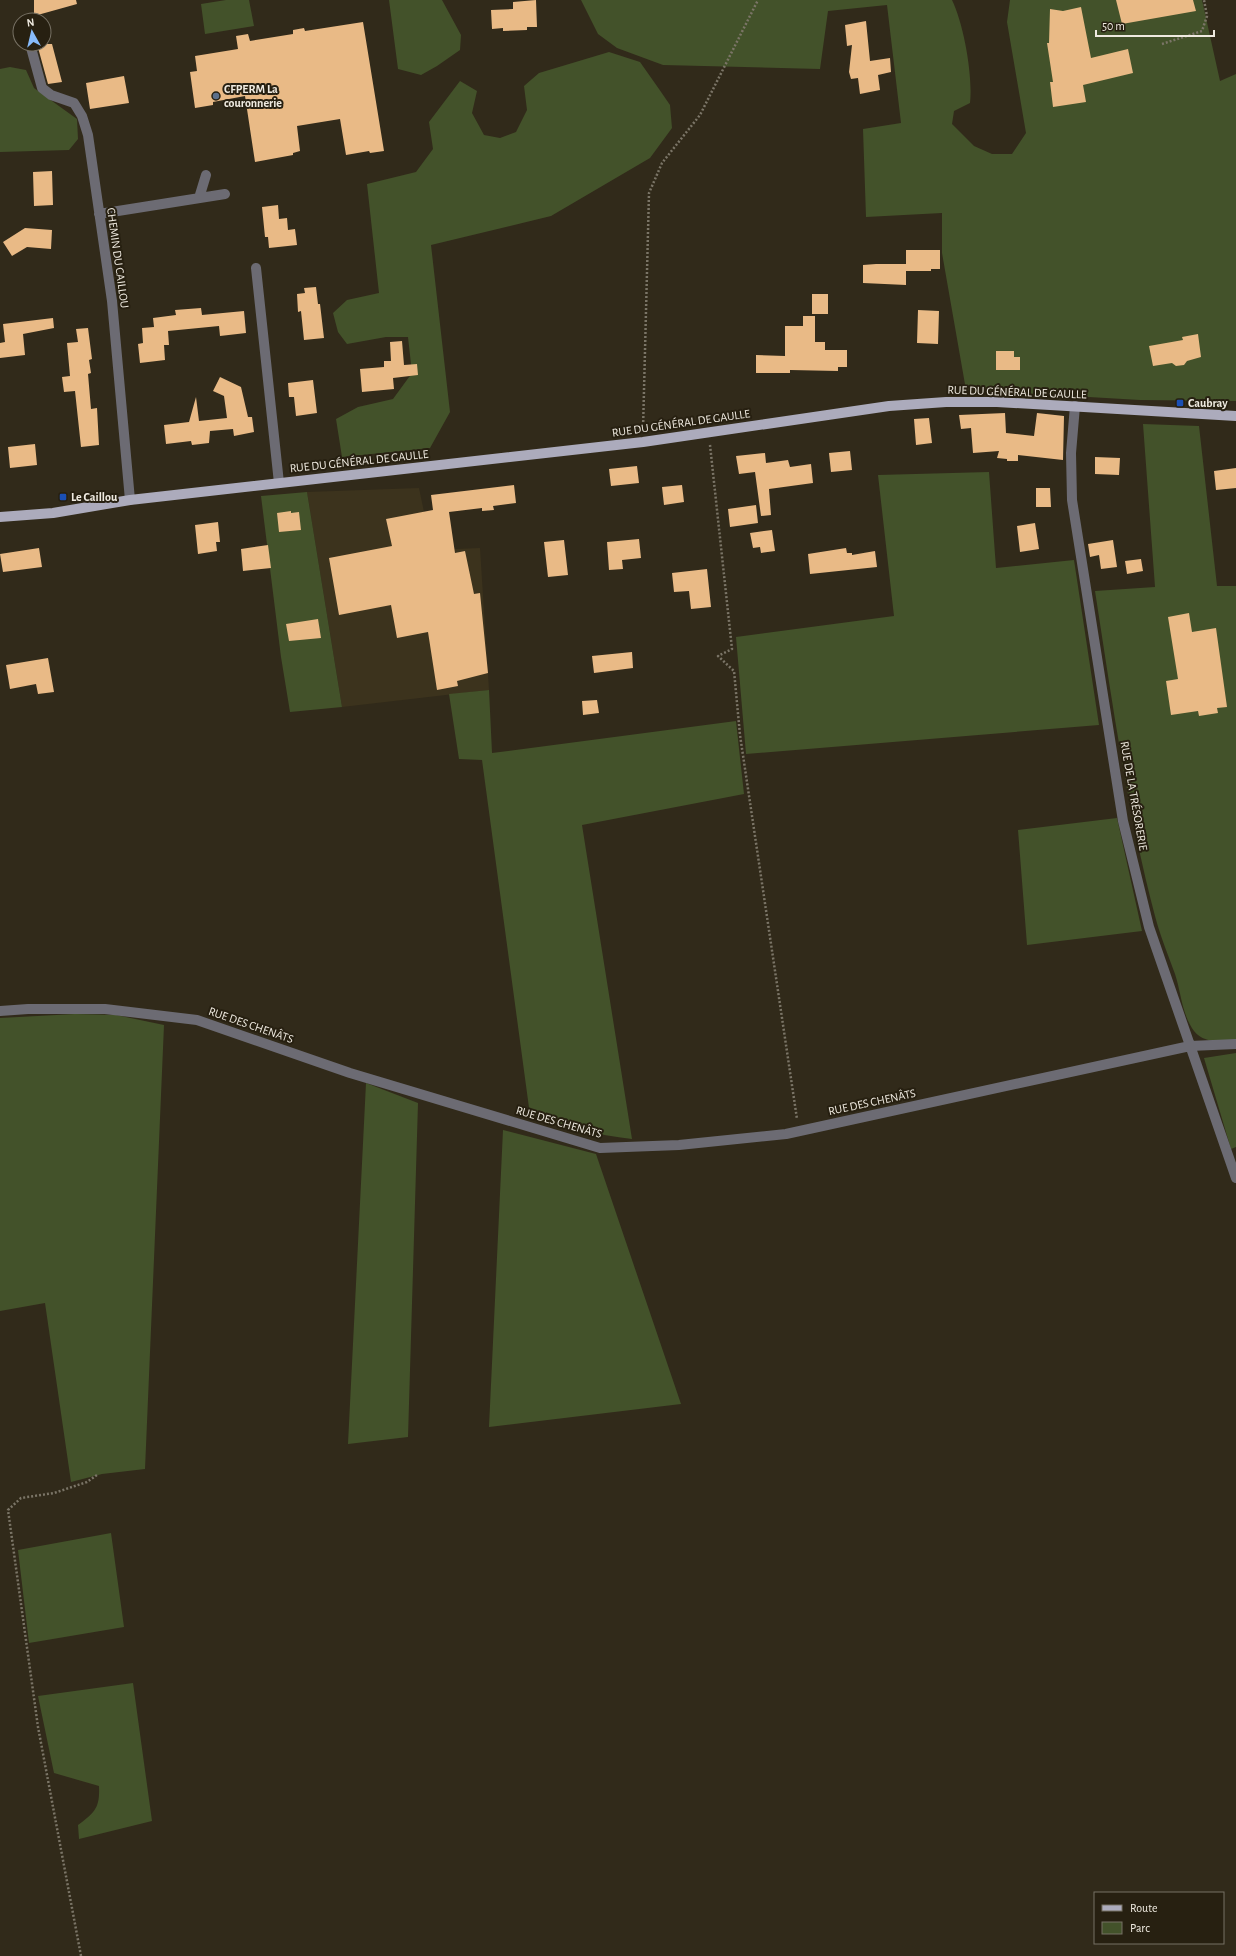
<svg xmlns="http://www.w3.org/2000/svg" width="1236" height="1956" viewBox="0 0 1236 1956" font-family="'Alegreya Sans',sans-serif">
<rect width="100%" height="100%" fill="#312a1a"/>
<!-- built -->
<path fill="#3c331d" d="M419 488 432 550 480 548 489 690 342 707 307 492Z"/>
<!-- green -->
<path fill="#43522a" d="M226 0H249L254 26 205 34 201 4Z
M389 0H442L461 35 460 50 437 66 421 75 398 69Z
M581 0H952C964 25 973 76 970 103L954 111 952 124 974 146 992 154H1012L1026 133 1007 22 1010 0H1202L1220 81 1236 74V401L1140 400 966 390 942 253V213L866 217 863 129 901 123 887 5 828 11 820 69 663 65 617 48 598 34Z
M609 52 640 62 659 89 670 105 672 128 650 158 551 216 431 245 450 412 430 448 342 457 336 419 358 407 393 399 412 373 408 337H386L347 344 338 332 333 313 347 300 379 293 367 184 416 172 433 149 429 122 460 81 477 91 472 113 484 135 500 138 516 132 527 110 524 86 539 73Z
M10 67 26 70 34 88 77 119 78 139 69 150 0 152V69Z
M1143 424 1199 426 1217 586H1236V1040C1223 1043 1203 1043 1194 1031 1182 1015 1181 992 1175 974 1168 955 1160 935 1155 916 1127 810 1112 700 1095 591L1155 587Z
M989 472 996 568 1074 560 1099 725 746 754 736 637 894 616 878 475Z
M307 492 342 707 290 712 281 657 261 496Z
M489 690 492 753 736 721 744 794 582 825 632 1139C597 1135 563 1127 530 1115L482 760 459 759 449 694Z
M1117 818 1142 931 1027 945 1018 830Z
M75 1014 116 1015 164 1025 145 1469 102 1474 71 1482 45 1303 0 1311V1018Z
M1236 1053V1147L1231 1149 1204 1058Z
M366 1083 418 1103 408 1437 348 1444Z
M503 1130 596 1154 681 1404 489 1427Z
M111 1533 124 1627 29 1643 18 1550Z
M133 1683 152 1821 79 1839 78 1825C95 1812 100 1808 99 1786L54 1773 38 1696Z"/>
<!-- building -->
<path fill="#e9ba86" d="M34 0H76L77 4 34 16Z
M536 0 537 27H527V30L503 31V28L492 29 491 10 513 9V2Z
M1116 0H1193L1196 11 1122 24Z
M1081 7 1091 58 1128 49 1133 73 1083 85 1086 102 1053 107 1050 82H1053L1047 43H1049L1050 9 1063 11Z
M866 21 870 61 890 58 891 72 878 75 880 90 860 94 858 78 851 79 849 72 852 45 847 46 845 25Z
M363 22 384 151 370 153 369 151 346 155 340 119 297 126 300 151 293 153V155L255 162 245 96 213 102V105L195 108 190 72 197 71 195 56 238 49 236 36 248 34 250 41 293 34V30L304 28 305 31Z
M37 44H52L62 82 48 84Z
M124 76 129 103 90 109 86 83Z
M52 171 53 205 34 206 33 172Z
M278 205 279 219 287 218 288 230 295 229 297 245 269 248 268 237H265L262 207Z
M25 228 52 230 51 249 27 247 12 256 3 242Z
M906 250H940V269H931V271H906Z
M876 264H906V285L863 283V265Z
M316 287 318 304H320L324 338 304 340 301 311 298 312 297 294 305 293 304 288Z
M812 294H828V314H812Z
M201 308 202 315 244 311 246 333 220 336 219 326 168 331 169 345H164L165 360 140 363 138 344 143 343 142 328 154 327 153 318 176 315 175 310Z
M918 310 939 311 938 344 917 343Z
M803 316H815V342H825V350H847V367H838V371L790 370V373H756V355L785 356V326H803Z
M53 318 54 328 23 334 25 355 0 358V343L5 342 3 324Z
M88 328 92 359 89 360 91 373 88 374 91 409 97 408 99 445 81 447 75 391 64 392 62 377 70 376 67 343 78 342 76 329Z
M1198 334 1201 357 1187 361 1184 365 1176 366 1172 363 1153 366 1149 346 1183 340 1182 337Z
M402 341 404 365 417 364 418 375 393 378 394 389 362 392 360 369 384 367V361H391L390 342Z
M996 351H1014V357H1020V370H996Z
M220 377 241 387 248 417H252L254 432 234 436 233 429 210 431 209 443 192 445 191 441 166 444 164 425 189 422 196 397 199 421 227 418 224 396 213 391Z
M313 380 317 413 296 416 294 397H289L288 383Z
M1005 413 1006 433 1034 436 1037 413 1064 416 1063 460 1018 455V461H1007V459L997 458 999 451 973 453 971 428 961 429 959 415Z
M929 418 932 443 916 445 914 419Z
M35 444 37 465 10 468 8 447Z
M850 451 852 470 831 472 829 453Z
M765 453 766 463 788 460 790 467 811 464 813 483 769 489 771 515 761 516 755 472 739 474 736 456Z
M1095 457 1120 458 1119 475 1095 474Z
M637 466 639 483 611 486 609 469Z
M1236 468V488L1216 490 1214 471Z
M514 485 516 503 493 506 494 510 482 511V508L449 512 455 553 465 551 474 594 480 593 488 673 457 681 458 686 437 690 428 632 397 638 391 605 339 615 329 558 392 546 386 519 433 510 431 495Z
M682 485 684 502 664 505 662 487Z
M1036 488H1050L1051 507H1036Z
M756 505 758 523 730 527 728 509Z
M291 511V513L299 512 301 530 279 532 277 513Z
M218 522 220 542H216L217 551 198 554 195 525Z
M1035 523 1039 549 1020 552 1017 526Z
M772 530 775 551 761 553 760 547 753 548 750 533Z
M639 539 641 558 622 560 623 569 609 570 607 542Z
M564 540 568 575 548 577 544 542Z
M1113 540 1117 567 1101 569 1099 555 1090 557 1088 544Z
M268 545 271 568 243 571 241 549Z
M39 548 42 567 3 572 0 554Z
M846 548 847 553H852V555L875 551 877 567 810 574 808 554Z
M1141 559 1143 571 1127 574 1125 561Z
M707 569 711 607 691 609 689 591 674 592 672 573Z
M1189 613 1192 632 1216 628 1227 707 1217 708 1218 713 1199 716 1198 711 1171 715 1166 681 1178 679 1168 617Z
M318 619 321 638 289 641 286 624Z
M632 652 633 668 594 673 592 656Z
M48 658 54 692 38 694 36 684 10 689 6 665Z
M597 700 599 713 583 715 582 701Z"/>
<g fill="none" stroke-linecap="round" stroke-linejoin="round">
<!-- path -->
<path stroke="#7b7567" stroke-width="2.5" stroke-dasharray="2 2" stroke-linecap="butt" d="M1162 44 1202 31 1207 16 1204 0
M643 430 649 193 662 163 700 115 758 0
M710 445 732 649 718 656 734 671 740 735 797 1119
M81 1956 38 1727 8 1510 21 1498 54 1493 87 1482 97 1475"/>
<!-- minor -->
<path stroke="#6c6b73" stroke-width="10" d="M30 44 42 88 51 95 74 103 82 116 88 135 112 301 130 500
M199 198 206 175
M99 214 225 194
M256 268 279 483
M1075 406 1071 453 1072 500 1123 821 1149 927 1236 1178
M0 1011 28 1009H105L197 1020 350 1073 600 1148 679 1145 786 1134 1190 1046 1236 1044"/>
<!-- major -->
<path stroke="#acabbc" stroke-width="10" d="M0 517 53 513 130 500 643 442 889 406 946 402H997L1236 416"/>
</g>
<!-- markers -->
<circle fill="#5c6f8a" stroke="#272011" stroke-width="1.5" cx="216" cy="96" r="4"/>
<g fill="#1a4fb4" stroke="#272011" stroke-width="1.5">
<rect x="1176" y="399" width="8" height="8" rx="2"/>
<rect x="59" y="493" width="8" height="8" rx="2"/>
</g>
<g text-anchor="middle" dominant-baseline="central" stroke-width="4" stroke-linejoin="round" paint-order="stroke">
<!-- poi labels -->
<g font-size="12" font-weight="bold" fill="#efeae0" stroke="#272011" text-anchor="start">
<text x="224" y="89">CFPERM La<tspan x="224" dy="14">couronnerie</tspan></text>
<text x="1188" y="403">Caubray</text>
<text x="71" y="497">Le Caillou</text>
</g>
<!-- street labels -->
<g font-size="12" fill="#efeae0" stroke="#272011">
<text transform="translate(118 258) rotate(82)">CHEMIN DU CAILLOU</text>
<text transform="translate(1017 392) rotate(2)">RUE DU GÉNÉRAL DE GAULLE</text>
<text transform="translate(681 423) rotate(-8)">RUE DU GÉNÉRAL DE GAULLE</text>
<text transform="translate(359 461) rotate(-6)">RUE DU GÉNÉRAL DE GAULLE</text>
<text transform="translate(1134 796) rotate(80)">RUE DE LA TRÉSORERIE</text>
<text transform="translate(251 1025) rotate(19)">RUE DES CHENÂTS</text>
<text transform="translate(872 1102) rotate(-12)">RUE DES CHENÂTS</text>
<text transform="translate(559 1122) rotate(16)">RUE DES CHENÂTS</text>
</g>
</g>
<!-- legend -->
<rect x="1094" y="1892" width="130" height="52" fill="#272011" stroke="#777164"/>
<rect x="1102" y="1905" width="20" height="6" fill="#acabbc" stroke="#777164"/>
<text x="1130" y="1912" font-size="12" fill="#efeae0">Route</text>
<rect x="1102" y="1922" width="20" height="12" fill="#43522a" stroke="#777164"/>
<text x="1130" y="1932" font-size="12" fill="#efeae0">Parc</text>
<!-- north arrow -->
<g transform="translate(32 32) rotate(352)"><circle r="19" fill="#272011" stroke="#777164"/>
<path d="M0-3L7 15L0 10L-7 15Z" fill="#87bbfb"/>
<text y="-6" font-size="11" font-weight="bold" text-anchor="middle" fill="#efeae0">N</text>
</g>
<!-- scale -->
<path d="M1096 30v6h118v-6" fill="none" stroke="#efeae0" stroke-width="2"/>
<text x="1102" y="30" font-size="12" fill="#efeae0" stroke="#272011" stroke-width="3" paint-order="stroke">50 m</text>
</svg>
